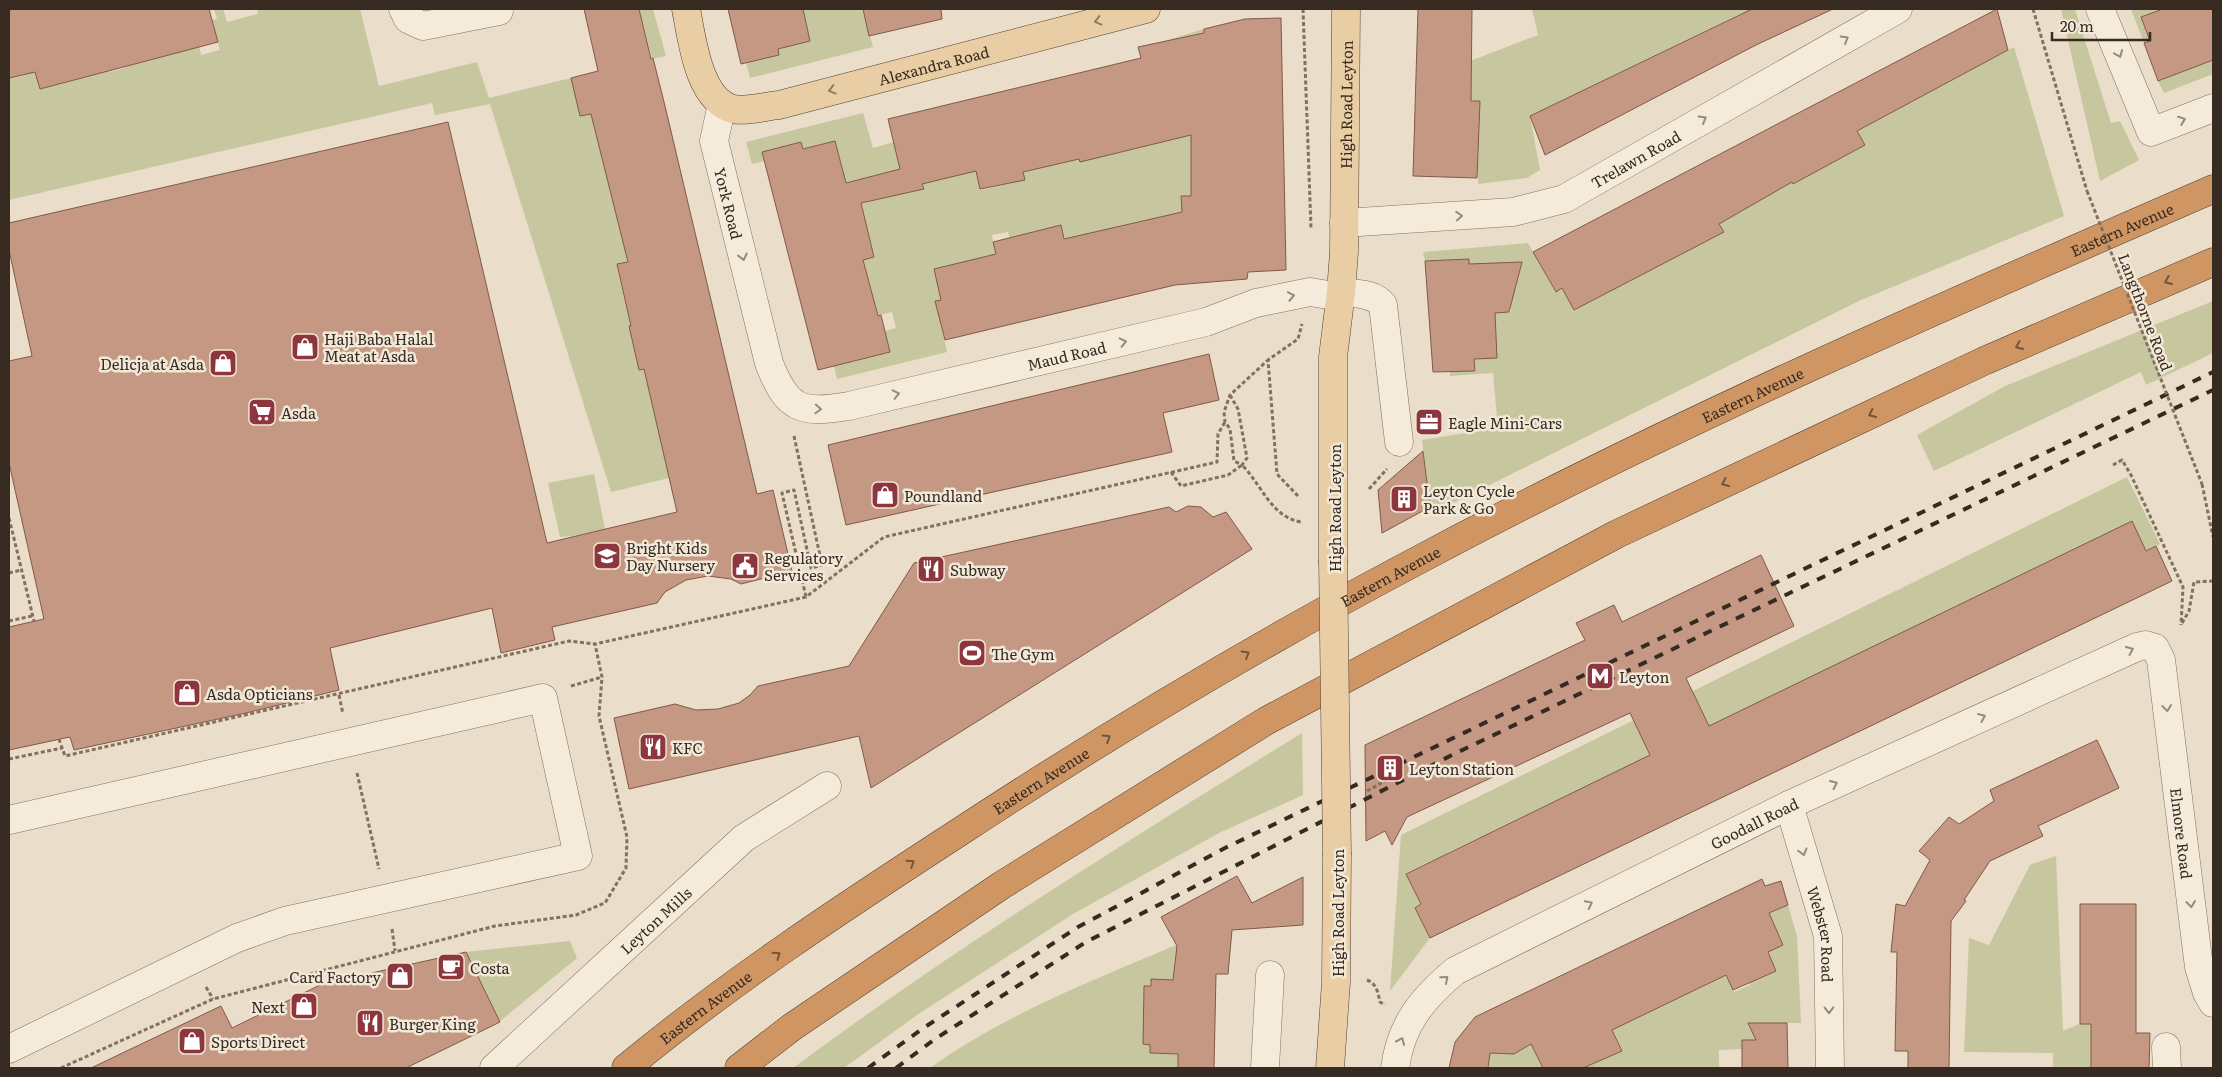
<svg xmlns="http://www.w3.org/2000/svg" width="2222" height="1077" viewBox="0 0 2222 1077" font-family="Literata,serif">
<rect width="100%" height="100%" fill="#eaddc9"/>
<!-- green -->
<path fill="#c6c79e" d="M161 9H165L174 43 197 37 201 55 220 50 212 20 217 19 214 9H223L227 22 258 14 257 9H360L379 86 477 62 489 98 571 78 580 116 626 105 661 254 617 264 624 297 643 323 629 326 639 369 654 366 703 430 660 440 669 478 611 492 490 104 435 115 432 103 9 200V78L24 75 16 41 27 38 40 89 60 84 104 53 109 72 125 68 113 17 168 37Z
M639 9H653L666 56 652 59Z
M803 9H863L873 47 750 78 746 62 778 49 810 41Z
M1532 9H1772L1745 22 1740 14 1530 116 1540 170 1527 178 1478 184V175H1475L1480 101 1456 100 1465 63 1538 35Z
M2061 9H2075L2111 123 2120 121 2139 160 2100 181Z
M2131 9H2163L2141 17 2150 41 2144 43Z
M1204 29 1208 113 1191 196H1182V220L1151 219 1119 226 1126 257 1064 239 1060 225 1038 231 1021 282 1008 232 992 235 996 255 941 300 936 301 947 352 837 379 834 366 890 352 885 331 896 328 892 312 844 324 874 303 866 272 834 280 858 261 874 257 866 224 813 192 839 157 835 141 803 149 800 142 763 152 765 161 752 164 746 142 863 113 873 148 894 142 906 193 924 189 915 153 975 169 981 190 1024 180 1023 171 1079 158 1092 159 1140 147 1165 41Z
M2014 47 2064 216 1861 300 1431 514 1422 440 1498 428 1493 373 1450 376V371L1475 370 1471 314 1511 312 1508 263 1469 266 1468 259 1425 261 1423 252 1528 243 1555 292 1562 288 1575 310 1603 295 1591 272 1621 286 1723 231 1709 206 1756 203 1766 197 1756 181 1783 167 1793 184 1806 177 1831 142 1840 159 1865 145 1857 131Z
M2213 60V74L2164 93 2158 81Z
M2213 301V353L2146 385 2141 372 1934 471 1917 435 2005 386Z
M594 474 605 529 573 536 560 537 548 483Z
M2127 477 2160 544 2146 551 2132 522 1623 768 1622 807 1607 776 1578 790 1593 821 1579 828 1564 797 1536 810 1551 841 1535 849 1520 818 1493 831 1508 862 1493 869 1478 838 1449 852 1464 884 1448 891 1433 860 1406 873 1421 904 1415 908 1430 938 1390 991 1401 835Z
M1302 733 1303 795 1219 833 1073 914 917 1015 844 1068H793C956 947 1129 840 1302 733Z
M2056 856 2063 1031 2079 1024H2101V1058H2091V1068H2053V1053L1964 1052 1969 938 1989 945 2030 865Z
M1788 905 1797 936 1801 1023H1756V1040H1742V1049L1719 1050V1068H1752H1586L1574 1045 1622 1050 1597 999 1725 974 1734 992 1750 985 1727 934 1762 977 1776 971 1768 952 1783 945 1769 914Z
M570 941 577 958 499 1022 466 952Z
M1181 943 1188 964 1175 963 1174 972 1180 973V980L1152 979 1151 986H1144L1143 1001H1151L1143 1044 1150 1045V1053L1178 1054V1068H930C1003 1015 1098 978 1181 943Z
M1526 1034 1543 1068H1488L1490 1053 1515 1054 1523 1049 1518 1038Z"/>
<!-- building -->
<path fill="#c49883" stroke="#815948" d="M9 9H209L218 42 40 89 35 72 9 78Z
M584 9H639L651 59 653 58 665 106 757 494 773 490 792 571 741 584 731 579 708 576 686 580 665 592 657 603 552 627 555 640 501 653 492 608 330 648 339 690 246 713 74 750 70 737 9 750V627L44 619 9 463V361L32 356 9 250V223L448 122 547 543 677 512 644 369 639 370 629 326H631L617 264 628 262 591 114 580 116 571 78 598 71Z
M728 9H803L810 41 778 49 779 55 741 64Z
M863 9H941L942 19 869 36Z
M1418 9H1472L1471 101H1480L1477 178 1413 176Z
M1752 9H1833L1756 45 1545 155 1530 116Z
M1997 9 2008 50 1857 131 1865 145 1793 184 1792 182 1719 224 1724 232 1574 310 1562 288 1556 292 1533 252Z
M2163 9H2213V60L2158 81 2144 43 2150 41 2141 17Z
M1281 18 1286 270 1248 272 1247 279 1175 285 945 340 935 301 941 300 934 269 996 254 993 242 1061 225 1064 239 1182 212 1181 196H1191V135L1080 162 1079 159 1023 172 1025 180 980 189 976 171 922 184 924 189 861 203 874 257 863 260 878 316 881 315 890 352 818 370 762 152 801 142 803 149 835 141 846 183 900 169 888 119 1141 58 1138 47 1204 33V29L1245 19Z
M1469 259V264L1522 262 1509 312 1495 313 1497 358 1474 359 1475 371 1433 372 1425 261Z
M1209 354 1219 400 1163 413 1172 452 846 525 828 445Z
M1423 451 1430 507 1382 533 1378 490Z
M1188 506 1201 507 1213 517 1226 512 1252 549 871 788 859 736 629 789 614 718 675 704 696 710 718 709 739 703 750 695 758 686 849 666 914 563 1169 507 1176 512Z
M2132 521 2146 551 2156 546 2172 581 1430 938 1415 908 1421 904 1406 874 1650 755 1630 713 1407 817 1392 845 1385 831 1366 841 1365 745 1585 640 1576 623 1614 605 1622 622 1761 555 1794 626 1686 678 1709 726Z
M2097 740 2119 788 2038 826 2043 836 1990 861 1964 900 1966 901 1951 921 1949 1068H1908V1051H1895L1897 952H1891L1896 904 1905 906 1930 860 1919 851 1949 817 1959 824 1994 801 1990 790Z
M1237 876 1252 903 1303 877V925L1232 930 1228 974H1216L1214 1068H1178V1054L1150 1053V1045L1143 1044 1144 986H1151V979L1173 980 1177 946 1161 917Z
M1762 879 1765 886 1781 881 1788 905 1769 913 1783 945 1768 952 1776 971 1733 990 1726 975 1612 1030 1622 1051 1583 1068H1543L1531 1044 1514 1054 1490 1053 1488 1068H1449L1455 1042 1475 1017Z
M2080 904H2136V1033H2150L2149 1068H2091V1024H2080Z
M466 952 500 1022 406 1068H91L221 1006 232 1028 322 984Z
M1748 1023H1787L1788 1068H1742V1040H1756Z"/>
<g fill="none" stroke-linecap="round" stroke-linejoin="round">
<defs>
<g id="minor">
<path d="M403 9 408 19 423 26 499 11"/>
<path d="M2100 9 2151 132 2213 108"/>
<path id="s1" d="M722 104 714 141 769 363C787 410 801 414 849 406L1206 322 1256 303 1310 292 1341 297"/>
<path id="s2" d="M1344 223 1513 212 1564 199 1898 9"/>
<path d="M1341 292C1356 294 1374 293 1383 305L1399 442"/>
<path id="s3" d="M1789 805 1828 936 1830 1068"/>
<path d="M9 820 543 698 578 856 285 921 237 938 9 1049"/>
<path d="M2166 1047 2167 1068"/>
<path id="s4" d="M494 1068 744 838 827 786"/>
<path d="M1265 1068 1270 975"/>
<path id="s5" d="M1395 1068C1401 1024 1422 999 1455 971L1789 805 2137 647 2145 645 2155 648 2161 660 2199 967 2207 993 2213 1003"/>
</g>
<g id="major">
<path id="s6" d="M686 9C692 38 698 100 733 109 746 112 766 106 779 105L1146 9"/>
<path id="s7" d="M1333 560V357L1341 292 1344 252 1346 9"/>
<path d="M1330 1068 1336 982 1337 855"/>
</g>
<g id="highway">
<path id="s8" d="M626 1068C731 981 847 905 961 831 1112 732 1266 640 1426 556 1681 420 1948 304 2213 189"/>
<path d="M739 1068 792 1027 1002 885 1266 721 1617 534 1984 361 2213 262"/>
</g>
</defs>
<!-- minor casing -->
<use href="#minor" stroke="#84705f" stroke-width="29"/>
<!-- major casing -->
<use href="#major" stroke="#533f33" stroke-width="29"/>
<!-- highway casing -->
<use href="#highway" stroke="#533f33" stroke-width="29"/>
<!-- path -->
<path stroke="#84705f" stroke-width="3" stroke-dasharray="4 2.5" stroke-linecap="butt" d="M1303 9 1311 228
M2033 9 2087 191
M1230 395 1238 409 1247 458 1242 465 1234 461 1230 429 1225 422 1224 412 1230 395 1268 360
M794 436 822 565 811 568 794 490 782 493 806 597
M2113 465 2122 460 2131 475 2183 587 2181 625
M1171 472 1181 486 1228 475 1242 465C1262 485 1271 517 1301 522
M2202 484 2213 537
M1369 489 1387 469
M1298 496 1277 474 1268 360 1298 339 1302 324
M9 518 34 621
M9 573 21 570
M9 621 32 616
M2182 623 2189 611 2194 582 2213 581
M571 686 602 677
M339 695 343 714
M59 739 65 756 569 641 595 644 806 597 884 537 1217 462 1218 434 1225 422
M9 759 62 748
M357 773 379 869
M1367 791 1392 777
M392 929 395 951
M1367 980C1377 984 1378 993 1380 1002L1385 1005
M206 987 213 999
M61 1068 213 999 495 926 576 915 605 903 626 868 627 837 599 716 602 677 595 644"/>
<!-- minor -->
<use href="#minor" stroke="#f5ebdb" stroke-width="28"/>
<!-- major -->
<use href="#major" stroke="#e8cda5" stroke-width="28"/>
<!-- highway -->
<use href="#highway" stroke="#cf9664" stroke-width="28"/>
<!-- rail -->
<path stroke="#362a21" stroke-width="4" stroke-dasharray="9 9" stroke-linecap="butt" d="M868 1068 925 1027 1078 927 1225 848 2213 372
M896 1068 935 1039 1086 942 1452 755 2213 390"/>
<defs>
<path id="major-bridge" d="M1333 560 1337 855"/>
</defs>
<!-- major-bridge casing -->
<use href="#major-bridge" stroke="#533f33" stroke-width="29" stroke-linecap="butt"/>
<!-- path-bridge -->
<path stroke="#84705f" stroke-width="3" stroke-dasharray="4 2.5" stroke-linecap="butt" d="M2087 191 2202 484"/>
<!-- major-bridge -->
<use href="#major-bridge" stroke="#e8cda5" stroke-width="28"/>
</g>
<!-- one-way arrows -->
<defs><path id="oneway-chevron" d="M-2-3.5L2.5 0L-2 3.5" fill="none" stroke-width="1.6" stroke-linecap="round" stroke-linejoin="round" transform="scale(1.25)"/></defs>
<g stroke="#8f7c63">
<use href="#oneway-chevron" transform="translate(1098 21) rotate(166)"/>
<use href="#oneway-chevron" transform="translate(832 90) rotate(165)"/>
</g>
<g stroke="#968a7e">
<use href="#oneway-chevron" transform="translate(1845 39) rotate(-30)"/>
<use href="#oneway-chevron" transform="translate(2119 54) rotate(67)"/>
<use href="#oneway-chevron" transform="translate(1703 119) rotate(-30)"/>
<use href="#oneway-chevron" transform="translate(2182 120) rotate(-21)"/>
<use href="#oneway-chevron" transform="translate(1459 216) rotate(-4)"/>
<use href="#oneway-chevron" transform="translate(743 257) rotate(76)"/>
<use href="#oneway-chevron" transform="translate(1291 296) rotate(-11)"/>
<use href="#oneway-chevron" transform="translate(1123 342) rotate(-13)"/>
<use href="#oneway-chevron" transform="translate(896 394) rotate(-13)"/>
<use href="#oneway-chevron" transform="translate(818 409) rotate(3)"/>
<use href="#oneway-chevron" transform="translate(2130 650) rotate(-24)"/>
<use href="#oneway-chevron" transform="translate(2167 708) rotate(83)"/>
<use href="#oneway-chevron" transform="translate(1982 717) rotate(-24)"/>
<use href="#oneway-chevron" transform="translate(1834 784) rotate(-25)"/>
<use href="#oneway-chevron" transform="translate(1803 852) rotate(74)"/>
<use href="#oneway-chevron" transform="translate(1589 904) rotate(-26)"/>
<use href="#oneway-chevron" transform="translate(2191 904) rotate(83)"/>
<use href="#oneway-chevron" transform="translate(1445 979) rotate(-41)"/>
<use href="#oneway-chevron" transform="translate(1829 1010) rotate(89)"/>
<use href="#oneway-chevron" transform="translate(1401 1041) rotate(-66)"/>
</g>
<g stroke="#73553c">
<use href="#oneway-chevron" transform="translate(2168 281) rotate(157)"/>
<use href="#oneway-chevron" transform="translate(2019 346) rotate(157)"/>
<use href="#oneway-chevron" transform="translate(1872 414) rotate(155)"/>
<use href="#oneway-chevron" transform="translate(1725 483) rotate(155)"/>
<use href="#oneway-chevron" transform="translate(1246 654) rotate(-31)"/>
<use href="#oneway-chevron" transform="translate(1107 738) rotate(-32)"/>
<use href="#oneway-chevron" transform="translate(911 863) rotate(-33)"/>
<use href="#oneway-chevron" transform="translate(777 955) rotate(-35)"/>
</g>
<!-- icons -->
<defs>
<symbol id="shop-square" viewBox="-11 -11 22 22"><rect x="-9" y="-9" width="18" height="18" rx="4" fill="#8d363e" stroke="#f2e8d8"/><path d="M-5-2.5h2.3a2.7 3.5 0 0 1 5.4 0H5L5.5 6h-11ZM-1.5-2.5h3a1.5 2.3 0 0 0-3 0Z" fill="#fff"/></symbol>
<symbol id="supermarket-square" viewBox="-11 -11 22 22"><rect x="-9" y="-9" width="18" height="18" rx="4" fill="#8d363e" stroke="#f2e8d8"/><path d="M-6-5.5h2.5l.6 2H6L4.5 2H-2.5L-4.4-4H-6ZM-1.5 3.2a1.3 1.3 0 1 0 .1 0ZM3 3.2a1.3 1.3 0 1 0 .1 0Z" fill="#fff"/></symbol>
<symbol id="office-square" viewBox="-11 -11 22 22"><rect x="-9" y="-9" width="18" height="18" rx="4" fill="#8d363e" stroke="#f2e8d8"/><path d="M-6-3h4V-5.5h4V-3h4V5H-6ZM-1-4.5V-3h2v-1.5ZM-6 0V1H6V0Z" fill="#fff"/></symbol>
<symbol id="building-square" viewBox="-11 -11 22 22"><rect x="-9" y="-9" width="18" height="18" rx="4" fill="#8d363e" stroke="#f2e8d8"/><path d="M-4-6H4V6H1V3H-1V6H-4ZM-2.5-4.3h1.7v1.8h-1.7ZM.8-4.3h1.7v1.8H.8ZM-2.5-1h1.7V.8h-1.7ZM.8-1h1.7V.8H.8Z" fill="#fff"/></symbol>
<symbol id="school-square" viewBox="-11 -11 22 22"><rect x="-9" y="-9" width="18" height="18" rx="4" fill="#8d363e" stroke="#f2e8d8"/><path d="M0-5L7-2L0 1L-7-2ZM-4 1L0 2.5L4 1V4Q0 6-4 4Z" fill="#fff"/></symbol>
<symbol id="civic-square" viewBox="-11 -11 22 22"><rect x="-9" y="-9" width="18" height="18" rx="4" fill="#8d363e" stroke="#f2e8d8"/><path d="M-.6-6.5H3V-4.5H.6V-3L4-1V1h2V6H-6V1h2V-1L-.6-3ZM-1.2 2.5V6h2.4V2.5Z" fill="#fff"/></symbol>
<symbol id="restaurant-square" viewBox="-11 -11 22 22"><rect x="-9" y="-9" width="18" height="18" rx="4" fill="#8d363e" stroke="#f2e8d8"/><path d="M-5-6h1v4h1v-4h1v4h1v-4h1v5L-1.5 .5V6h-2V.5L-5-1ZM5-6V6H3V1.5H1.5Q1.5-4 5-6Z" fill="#fff"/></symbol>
<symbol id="stadium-square" viewBox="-11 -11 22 22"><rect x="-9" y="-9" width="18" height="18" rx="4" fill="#8d363e" stroke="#f2e8d8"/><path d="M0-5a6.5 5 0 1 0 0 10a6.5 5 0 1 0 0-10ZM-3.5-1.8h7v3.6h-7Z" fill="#fff"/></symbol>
<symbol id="metro-square" viewBox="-11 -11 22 22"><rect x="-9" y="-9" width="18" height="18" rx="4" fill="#8d363e" stroke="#f2e8d8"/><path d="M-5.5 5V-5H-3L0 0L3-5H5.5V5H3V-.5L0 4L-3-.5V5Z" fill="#fff"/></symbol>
<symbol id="cafe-square" viewBox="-11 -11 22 22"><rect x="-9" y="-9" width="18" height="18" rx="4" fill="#8d363e" stroke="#f2e8d8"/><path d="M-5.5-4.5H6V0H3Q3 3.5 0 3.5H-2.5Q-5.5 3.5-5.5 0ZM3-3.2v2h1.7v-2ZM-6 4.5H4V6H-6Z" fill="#fff"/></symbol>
</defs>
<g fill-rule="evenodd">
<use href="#shop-square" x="289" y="331" width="32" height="32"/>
<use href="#shop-square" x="207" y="347" width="32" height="32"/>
<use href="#supermarket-square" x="246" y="396" width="32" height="32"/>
<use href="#office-square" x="1413" y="406" width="32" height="32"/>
<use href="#shop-square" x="869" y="479" width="32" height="32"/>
<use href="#building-square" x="1388" y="483" width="32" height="32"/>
<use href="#school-square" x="591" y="540" width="32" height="32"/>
<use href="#civic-square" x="729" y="550" width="32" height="32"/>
<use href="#restaurant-square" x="915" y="553" width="32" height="32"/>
<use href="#stadium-square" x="956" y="637" width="32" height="32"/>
<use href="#metro-square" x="1584" y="660" width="32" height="32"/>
<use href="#shop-square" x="171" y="677" width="32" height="32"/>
<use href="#restaurant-square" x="637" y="731" width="32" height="32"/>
<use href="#building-square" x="1374" y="752" width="32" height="32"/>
<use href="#cafe-square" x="435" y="951" width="32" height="32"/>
<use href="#shop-square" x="384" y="960" width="32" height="32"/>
<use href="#shop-square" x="288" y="990" width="32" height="32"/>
<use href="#restaurant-square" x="354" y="1007" width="32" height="32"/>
<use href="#shop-square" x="176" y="1025" width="32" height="32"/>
</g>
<g text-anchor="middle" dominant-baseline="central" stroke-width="5" stroke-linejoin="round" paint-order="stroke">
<!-- street labels -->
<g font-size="15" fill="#362a21" stroke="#f2e8d8">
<text stroke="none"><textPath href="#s6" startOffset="322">Alexandra Road</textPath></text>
<text stroke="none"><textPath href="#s7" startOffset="456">High Road Leyton</textPath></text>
<text stroke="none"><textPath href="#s2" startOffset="304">Trelawn Road</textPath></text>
<text stroke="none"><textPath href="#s1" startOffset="102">York Road</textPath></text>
<text stroke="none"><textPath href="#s8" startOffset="1720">Eastern Avenue</textPath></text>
<text transform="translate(2146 312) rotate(69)">Langthorne Road</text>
<text stroke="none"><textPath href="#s1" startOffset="594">Maud Road</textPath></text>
<text stroke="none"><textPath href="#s8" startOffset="1315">Eastern Avenue</textPath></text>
<text transform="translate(1334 508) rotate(-90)">High Road Leyton</text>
<text stroke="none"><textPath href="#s8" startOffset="910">Eastern Avenue</textPath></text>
<text stroke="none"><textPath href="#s8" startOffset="505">Eastern Avenue</textPath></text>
<text stroke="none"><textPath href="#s5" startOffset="451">Goodall Road</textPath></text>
<text stroke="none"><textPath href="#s5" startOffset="1079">Elmore Road</textPath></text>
<text transform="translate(1337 913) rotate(-90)">High Road Leyton</text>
<text stroke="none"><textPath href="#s4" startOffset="219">Leyton Mills</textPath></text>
<text stroke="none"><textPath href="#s3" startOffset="134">Webster Road</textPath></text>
<text stroke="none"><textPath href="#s8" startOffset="100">Eastern Avenue</textPath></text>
</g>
<!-- poi labels -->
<g font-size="15" fill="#362a21" stroke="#f2e8d8" text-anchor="start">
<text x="324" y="338">Haji Baba Halal<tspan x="324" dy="17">Meat at Asda</tspan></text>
<text x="204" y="363" text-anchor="end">Delicja at Asda</text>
<text x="281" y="412">Asda</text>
<text x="1448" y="422">Eagle Mini-Cars</text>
<text x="1423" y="490">Leyton Cycle<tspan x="1423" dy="17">Park &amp; Go</tspan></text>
<text x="904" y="495">Poundland</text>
<text x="626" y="547">Bright Kids<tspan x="626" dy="17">Day Nursery</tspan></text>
<text x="764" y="557">Regulatory<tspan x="764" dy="17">Services</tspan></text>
<text x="950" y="569">Subway</text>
<text x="991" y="653">The Gym</text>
<text x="1619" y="676">Leyton</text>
<text x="206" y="693">Asda Opticians</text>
<text x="672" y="747">KFC</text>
<text x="1409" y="768">Leyton Station</text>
<text x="470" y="967">Costa</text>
<text x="381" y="976" text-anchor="end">Card Factory</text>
<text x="285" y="1006" text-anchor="end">Next</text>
<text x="389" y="1023">Burger King</text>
<text x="211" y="1041">Sports Direct</text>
</g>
</g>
<!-- border -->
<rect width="2222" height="1077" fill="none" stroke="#362a21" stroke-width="20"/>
<!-- scale -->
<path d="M2052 32v8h98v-8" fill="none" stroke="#362a21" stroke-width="2.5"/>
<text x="2060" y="32" font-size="15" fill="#362a21" stroke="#f2e8d8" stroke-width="4" paint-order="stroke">20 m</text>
</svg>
